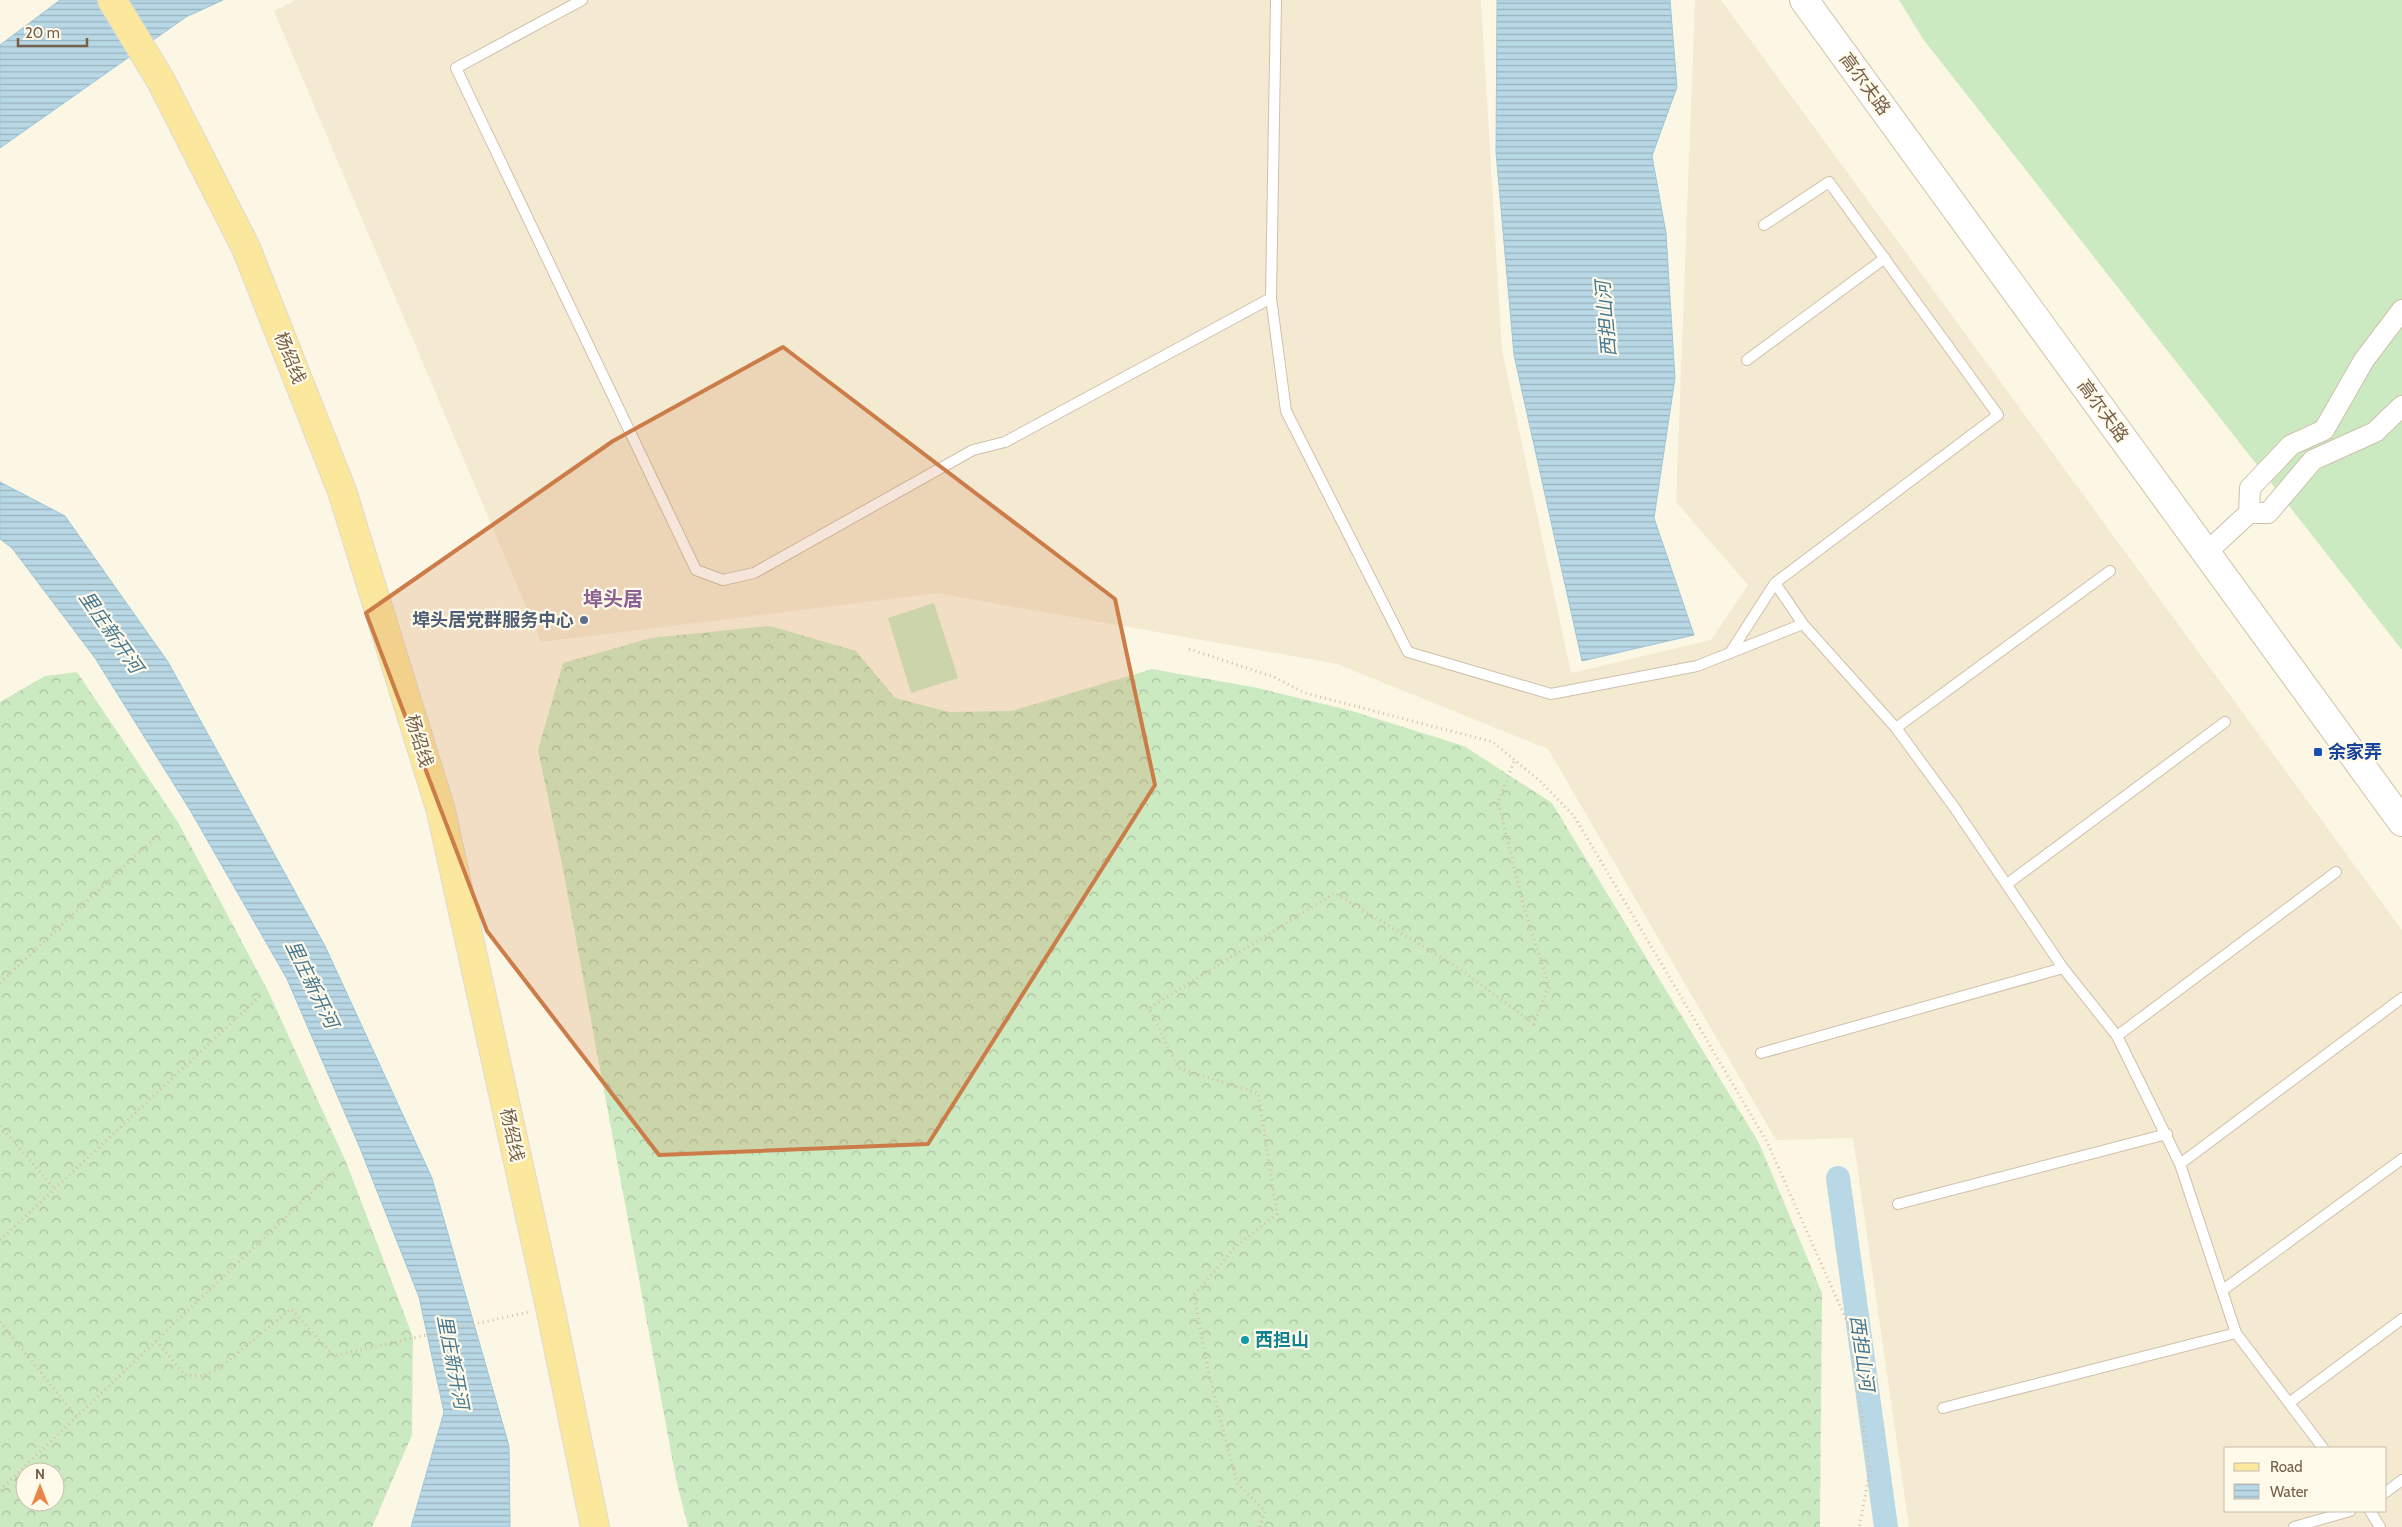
<svg xmlns="http://www.w3.org/2000/svg" width="2402" height="1527" viewBox="0 0 2402 1527" font-family="Cabin,'Noto Sans SC',sans-serif">
<defs>
<pattern id="forest-crowns" width="20" height="18" patternUnits="userSpaceOnUse" patternTransform="scale(1.25)"><rect width="20" height="18" fill="#cceac2"/><path d="M2 6a3 3 0 1 1 6 0M12 15a3 3 0 1 1 6 0" fill="none" stroke="#aac1a0"/></pattern>
<pattern id="water-rules" width="6" height="5" patternUnits="userSpaceOnUse" patternTransform="scale(1.25)"><rect width="6" height="5" fill="#b8d8e6"/><path d="M0 2.5h6" fill="none" stroke="#9ab3bc"/></pattern>
</defs>
<rect width="100%" height="100%" fill="#fcf7e4"/>
<!-- residential -->
<path fill="#f4ead2" fill-rule="evenodd" d="M296 0H1481L1502 350 1571 673 1711 640 1748 585 1676 502 1695 0H1721L2402 930V1527H1909L1853 1138 1776 1140 1548 749 1337 664 937 593 541 642 274 11ZM2226 1448H2386V1511H2226Z"/>
<!-- grass -->
<path fill="#cceac2" d="M1899 0H2402V650L1923 39Z
M934 603 958 678 911 693 888 618Z"/>
<!-- forest -->
<path fill="url(#forest-crowns)" fill-rule="evenodd" d="M770 626 856 651 895 698 949 712 1012 711 1152 669 1258 688 1352 711 1464 746 1552 803 1759 1143 1822 1293 1820 1527H688L676 1479 563 869 538 750 563 663 651 638Z
M77 672 178 822 268 991 346 1162 413 1337 412 1435 372 1527H0V702L45 676ZM25 1472H55V1502H25Z"/>
<!-- water -->
<path fill="url(#water-rules)" stroke="#9ec6d8" d="M60 0H223L186 17 0 148V45Z
M1497 0H1670L1677 87 1652 156 1666 233 1675 378 1654 518 1694 635 1582 661 1514 355 1496 152Z
M0 482 65 516 168 662 325 946 432 1178 509 1446 510 1527H411L444 1412 419 1297 360 1148 287 979 190 810 95 658 12 548 0 539Z"/>
<g fill="none" stroke-linecap="round" stroke-linejoin="round">
<!-- canal -->
<path stroke="#b8d8e6" stroke-width="24" d="M1838 1178 1886 1527"/>
<defs>
<path id="lane" d="M582 0 456 68 696 570 723 580 754 573 973 450 1005 442 1271 298
M1276 0 1271 298 1286 411 1408 652 1551 694 1697 666 1803 624
M1747 360 1885 258
M1775 583 1803 624 1896 728 1954 807 2063 968 2117 1036 2180 1164 2236 1333 2323 1448
M1730 653 1775 583 1998 415 1829 182 1764 225
M1896 728 2110 571
M2007 884 2225 722
M2117 1036 2336 872
M1761 1053 2063 968
M2180 1164 2402 998
M1898 1204 2167 1134
M2223 1290 2402 1159
M2289 1403 2402 1319
M1943 1408 2236 1333
M2386 1492 2402 1480
M2370 1511 2380 1527
M2294 1527 2350 1511"/>
<path id="street" d="M2249 513 2250 488 2291 445 2324 430 2364 360 2402 310
M2206 553 2249 513H2268L2313 460 2375 432 2402 406"/>
<path id="secondary" d="M1804 0 2402 822"/>
<path id="primary" d="M112 0 161 81 246 248 342 491 441 811 550 1307 595 1527"/>
</defs>
<!-- lane casing -->
<use href="#lane" stroke="#cec0aa" stroke-width="12"/>
<!-- street casing -->
<use href="#street" stroke="#cec0aa" stroke-width="22"/>
<!-- secondary casing -->
<use href="#secondary" stroke="#d1c1a7" stroke-width="30"/>
<!-- primary casing -->
<use href="#primary" stroke="#ded9d3" stroke-width="30"/>
<!-- path -->
<path stroke="#d7be9e" stroke-width="3" stroke-dasharray="1 4" stroke-linecap="butt" d="M1189 649 1274 677 1305 693 1493 742 1540 781 1574 816 1767 1142 1849 1326 1870 1471 1859 1527
M0 983 161 832
M0 1126 54 1188
M0 1240 258 998
M0 1322 76 1416
M156 1341 185 1375 202 1376 217 1370 291 1309 334 1356 528 1312
M0 1490 333 1172
M1260 1527 1265 1511 1237 1483 1208 1370 1194 1295 1236 1246 1277 1214 1258 1093 1178 1068 1149 1008 1335 893 1460 969 1534 1024 1549 985 1525 911 1498 802 1515 759"/>
<!-- lane -->
<use href="#lane" stroke="#fff" stroke-width="10"/>
<!-- street -->
<use href="#street" stroke="#fff" stroke-width="20"/>
<!-- secondary -->
<use href="#secondary" stroke="#fff" stroke-width="28"/>
<!-- primary -->
<use href="#primary" stroke="#fce89c" stroke-width="28"/>
</g>
<!-- marked area -->
<path fill="#cb7c48" fill-opacity="0.2" stroke="#cb7c48" stroke-width="4" stroke-linejoin="round" d="M783 347 1115 599 1155 785 928 1144 659 1155 487 931 366 613 613 441Z"/>
<!-- markers -->
<circle fill="#5c6f8a" stroke="#fffaea" stroke-width="2" cx="584" cy="620" r="5"/>
<rect fill="#1a4fb4" stroke="#fffaea" stroke-width="2" x="2313" y="747" width="10" height="10" rx="2.5"/>
<circle fill="#0f9aa8" stroke="#fffaea" stroke-width="2" cx="1245" cy="1340" r="5"/>
<g text-anchor="middle" dominant-baseline="central" stroke-width="4.5" stroke-linejoin="round" paint-order="stroke">
<!-- street labels -->
<g font-size="18" fill="#756049" stroke="#fffaea">
<text transform="translate(1865 84) rotate(54)">高尔夫路</text>
<text transform="translate(290 358) rotate(68)">杨绍线</text>
<text transform="translate(2103 411) rotate(54)">高尔夫路</text>
<text transform="translate(419 741) rotate(73)">杨绍线</text>
<text transform="translate(512 1135) rotate(78)">杨绍线</text>
</g>
<!-- service labels -->
<g font-size="18" font-weight="bold" fill="#4e5e75" stroke="#fffaea" text-anchor="end">
<text x="574" y="620">埠头居党群服务中心</text>
</g>
<!-- transit labels -->
<g font-size="18" font-weight="bold" fill="#164399" stroke="#fffaea" text-anchor="start">
<text x="2328" y="752">余家弄</text>
</g>
<!-- culture labels -->
<g font-size="18" font-weight="bold" fill="#0d838f" stroke="#fffaea" text-anchor="start">
<text x="1255" y="1340">西担山</text>
</g>
<!-- water labels -->
<g font-size="19" font-style="italic" fill="#457890" stroke="#fffaea">
<text transform="translate(1606 319) rotate(-95)">西担山河</text>
<text transform="translate(111 632) rotate(55)">里庄新开河</text>
<text transform="translate(312 984) rotate(64)">里庄新开河</text>
<text transform="translate(1862 1353) rotate(82)">西担山河</text>
<text transform="translate(453 1362) rotate(79)">里庄新开河</text>
</g>
<!-- quarter labels -->
<g font-size="20" font-weight="bold" fill="#8a6192" stroke="#fffaea">
<text x="613" y="599">埠头居</text>
</g>
</g>
<!-- legend -->
<rect x="2224" y="1447" width="162" height="65" fill="#fffaea" stroke="#c8bcaa"/>
<rect x="2234" y="1463" width="25" height="8" fill="#fce89c" stroke="#c8bcaa"/>
<text x="2270" y="1472" font-size="15" fill="#756049">Road</text>
<rect x="2234" y="1484" width="25" height="15" fill="url(#water-rules)" stroke="#c8bcaa"/>
<text x="2270" y="1497" font-size="15" fill="#756049">Water</text>
<!-- north arrow -->
<g transform="translate(40 1487)"><circle r="24" fill="#fffaea" stroke="#c8bcaa"/>
<path d="M0-4L9 19L0 12L-9 19Z" fill="#e88648"/>
<text y="-8" font-size="14" font-weight="bold" text-anchor="middle" fill="#756049">N</text>
</g>
<!-- scale -->
<path d="M18 38v8h69v-8" fill="none" stroke="#756049" stroke-width="2.5"/>
<text x="25" y="38" font-size="15" fill="#756049" stroke="#fffaea" stroke-width="4" paint-order="stroke">20 m</text>
</svg>
